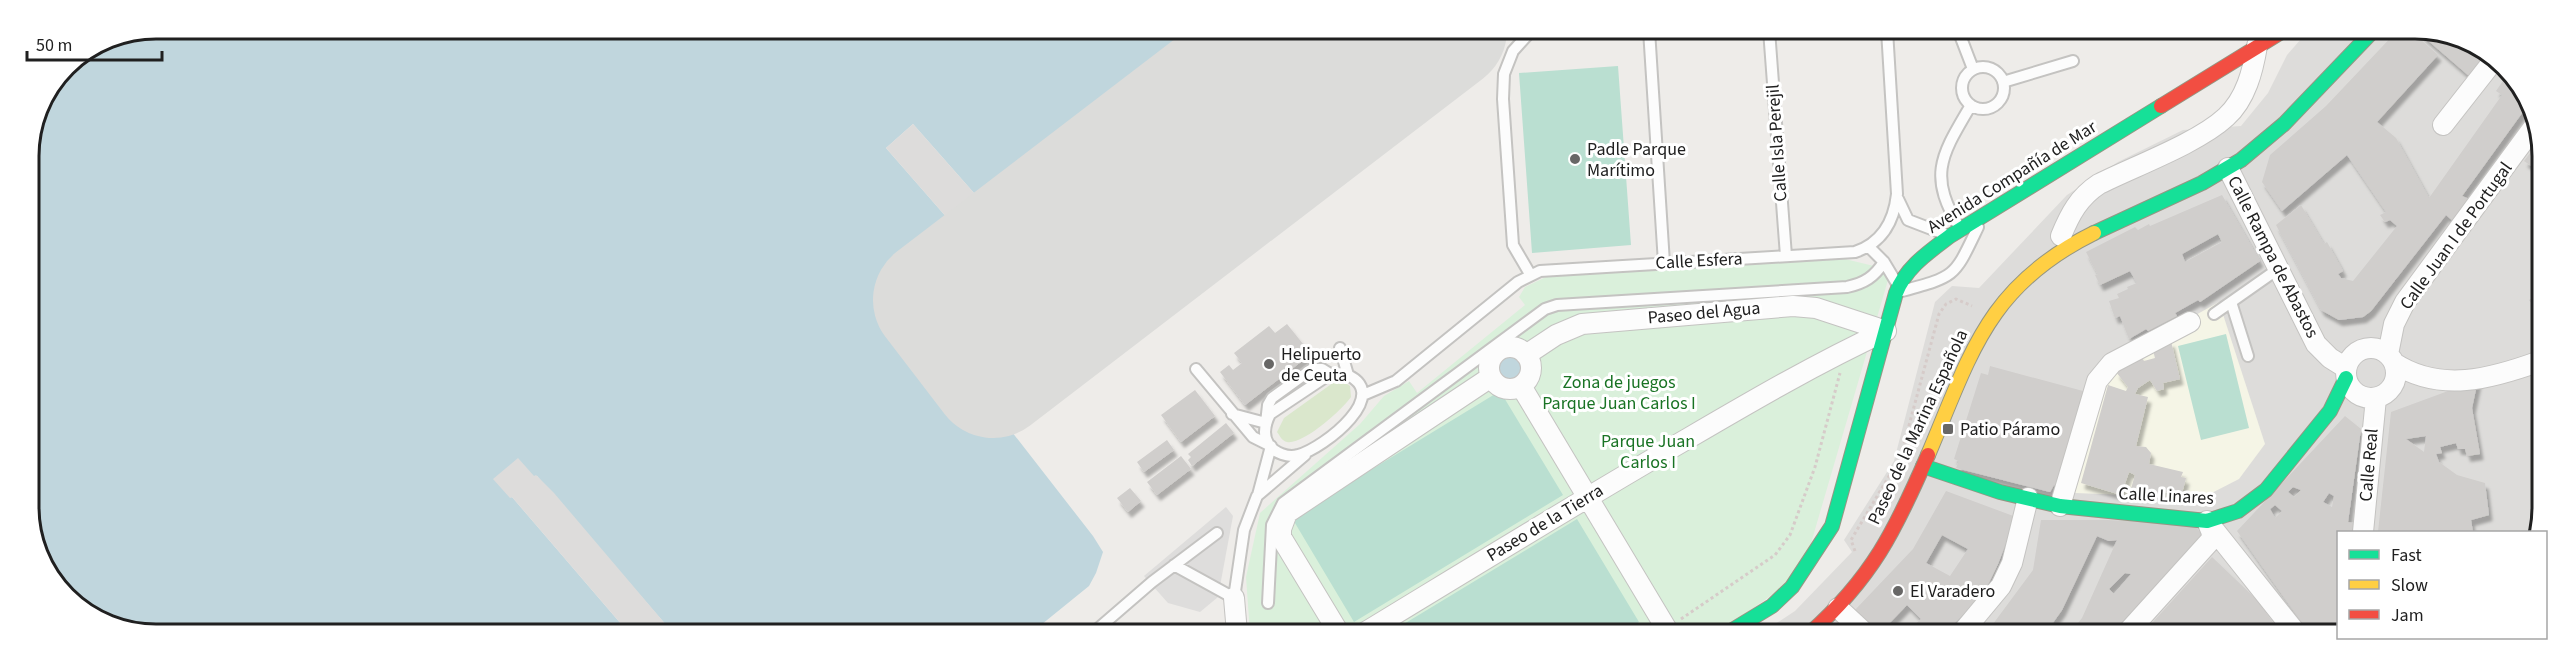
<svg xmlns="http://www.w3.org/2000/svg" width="2571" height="663" viewBox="0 0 2571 663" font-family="'Source Sans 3',sans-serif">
<defs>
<filter id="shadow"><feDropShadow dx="3.5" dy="6" stdDeviation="1.5" flood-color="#0004"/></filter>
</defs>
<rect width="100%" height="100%" fill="#eeece9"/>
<!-- residential -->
<path fill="#dddcda" d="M2308 31H2440L2505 66 2540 131V532H2338V634H1760L1795 611 1852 552 1844 540 1894 461 1935 302 1952 286 1979 288 2067 195 2118 162 2183 130 2241 126 2268 93 2287 55Z"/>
<!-- education -->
<path fill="#f5f5e6" d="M2219 302 2265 444 2239 479 2202 498 2075 493 2098 385 2124 355Z"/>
<!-- grass -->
<path fill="#dae7cc" d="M1337 380 1344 382 1350 386 1351 397C1342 410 1303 445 1287 442 1282 441 1280 436 1277 432L1284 418Z"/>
<!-- park -->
<path fill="#daf0db" d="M1845 259 1878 267 1888 280 1802 574 1716 634 1250 633 1246 577 1260 513 1360 424 1384 396 1409 381 1417 393 1525 305 1519 297 1525 287 1548 276Z"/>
<!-- pitch -->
<path fill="#badfd1" d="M1618 66 1631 245 1532 253 1519 73Z
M2226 334 2249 428 2201 440 2178 346Z
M1500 391 1563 495 1354 622 1292 518Z
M1577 519 1639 622 1621 633H1389Z"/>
<!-- parking -->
<path fill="#dedddc" d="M1226 507 1233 516 1218 597 1200 612 1168 603 1144 576Z"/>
<!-- water -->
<path fill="#c0d6dd" d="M156 29 1263 30 1004 227 913 124 886 148 976 251 913 299 914 306 1093 536 1103 552 1096 573 1089 586 1031 633H673L537 476 510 498 512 497 628 632H131L66 597 31 532 29 148 38 107 66 66 108 38Z
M1494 368a16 16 0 1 1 32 0a16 16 0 1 1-32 0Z"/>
<!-- pier -->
<path fill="#dddcdb" d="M913 124 1004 227 976 251 886 148Z
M518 458 534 476 536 475 554 493 673 633 628 632 512 497 510 498 493 479Z"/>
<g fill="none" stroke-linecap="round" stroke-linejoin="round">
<!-- runway -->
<path stroke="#dcdcda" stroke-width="122" d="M1287 30 934 300 993 377 1446 30"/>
</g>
<!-- building -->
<path fill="#d0cecc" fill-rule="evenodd" filter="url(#shadow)" d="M2397 31H2411L2438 55 2377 122 2396 138 2429 198 2502 95 2496 91 2509 72 2530 112 2525 109 2462 196 2469 199 2453 221 2446 215 2371 311 2363 317 2339 320 2321 310 2276 225 2301 205 2324 244 2327 242 2343 271 2338 274 2341 278 2353 281 2397 226 2390 220 2385 222 2380 215 2386 212 2347 155 2282 211 2262 182 2270 155 2326 106Z
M2417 31H2440L2486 55 2469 76Z
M2540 140V172L2524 161Z
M2222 195 2260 261 2200 302 2198 300 2175 313 2177 316 2148 331 2146 329 2129 339 2120 316 2115 318 2109 301 2119 298 2117 294 2128 289 2127 287 2137 283 2130 271 2100 285 2095 275H2098L2086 252 2135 227 2138 230 2149 224 2150 226ZM2218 234 2222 242 2185 262 2182 254Z
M2540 293V316L2529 300Z
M1287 324 1311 354 1245 405 1220 372 1229 365 1233 370 1242 363 1234 353 1269 326 1275 333Z
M2171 341 2180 379 2163 383 2164 389 2157 391 2150 380 2138 388 2135 394 2148 397 2136 446 2146 447 2151 453 2149 464 2183 472 2181 477 2186 478 2181 497 2161 491 2159 496 2150 491 2147 496 2130 492 2135 475 2129 472 2121 495 2081 483 2108 385 2126 391 2128 387 2116 372 2138 353 2144 361 2155 358 2152 346Z
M1990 366 2083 391 2079 404 2082 405 2056 486 2054 485 2050 492 1956 468 1959 461 1954 459 1981 373 1988 375Z
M2478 380 2472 408 2480 454 2467 456 2465 449H2458L2456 443 2440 447 2442 453 2436 454 2439 462 2457 475 2485 483 2489 515 2471 520 2473 532H2378L2391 412ZM2426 436 2424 452 2406 439Z
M1195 390 1215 416 1181 442 1161 415Z
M2345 416 2361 429 2348 522 2353 523 2352 532H2338V634H2310L2237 531ZM2293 487 2301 490 2294 497 2288 492ZM2329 493 2334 496 2332 507 2323 502ZM2275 505 2282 511 2275 518 2270 509Z
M1226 423 1234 433 1192 466 1188 460 1191 457 1188 454Z
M1167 440 1174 450 1144 472 1137 462Z
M1181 456 1191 469 1157 495 1147 482Z
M1130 488 1141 501 1128 512 1117 498Z
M1946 491 2016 517 1998 564 1983 595 1944 634H1918L1911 628 1921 619 1907 605 1879 634 1854 611 1913 549ZM1942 535 1968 549 1950 576 1926 563Z
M2041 520H2107L2193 524 2205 538 2111 634H2069L2082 618 2117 540 2109 541 2097 536 2062 610 2045 634H1981L1993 624 2033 570ZM2125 573 2131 574 2114 594 2109 589Z
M2212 557 2256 599 2281 634H2188L2184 630 2180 634H2142Z"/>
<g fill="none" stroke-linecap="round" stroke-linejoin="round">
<defs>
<path id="lane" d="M1649 30 1664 263
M1769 30 1786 256
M1958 30 1973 69
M1962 88a21 21 0 1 1 42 0a21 21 0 1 1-42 0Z
M2003 82 2073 61
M1898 199 1908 220 1947 235
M1961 230C1927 175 1941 156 1971 105
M1869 247 1884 262 1896 282
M1530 274 1513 245 1503 99 1504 74 1513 51 1532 30
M1902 291C1957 276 1954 277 1978 227
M2231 302 2248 356
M2214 314 2278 269
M1340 348 1348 375
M1196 369 1253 437 1269 445
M1342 373C1398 391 1323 449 1298 455 1288 458 1275 453 1269 445 1262 435 1265 424 1270 414L1330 374Z
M1363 395 1396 381 1518 282 1540 271 1855 252C1882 243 1894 222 1897 194L1887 30
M1232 414 1266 423 1268 405 1272 398 1312 369H1322L1330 374
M1258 495 1271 446
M1174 565 1234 598 1244 530 1257 496 1305 455
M1268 603 1272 525 1283 503 1545 309 1557 305 1847 287C1865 283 1874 277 1884 262
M1093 633 1152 582 1217 533"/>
<path id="street" d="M2443 125 2494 60
M2228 168 2316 344 2330 358 2346 368
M2061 236C2070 214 2079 197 2099 184 2135 166 2198 143 2226 117 2246 99 2253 70 2257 46
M1489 368a21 21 0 1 1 42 0a21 21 0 1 1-42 0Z
M2346 373a25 25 0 1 1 50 0a25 25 0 1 1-50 0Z
M2388 354 2394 324 2405 302 2536 124
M1526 355 1556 335 1582 324 1793 306 1816 308 1886 331
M2394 363C2440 393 2491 379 2540 361
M1521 386 1669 633
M2060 506 2097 381 2112 363 2190 322
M2211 526 2297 634
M2363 532 2376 398
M1234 598 1237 633
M1838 608 1866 634
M1339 633 1281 537V529L1287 513 1491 377
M1364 633C1471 568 1578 502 1687 439 1752 401 1817 363 1886 331
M1961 634 2001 586 2012 563 2028 498
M2126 634 2211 540 2212 533 2207 521"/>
<path id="fast" d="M2094 233 2202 183 2241 160 2284 124 2373 31
M1923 466 2000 492 2060 506 2207 521 2238 511 2266 490 2330 411 2346 378
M1726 634 1772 606 1792 587 1832 526 1896 293C1906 267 1929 252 1950 236L2161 106"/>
<path id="slow" d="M1928 455C1971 354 1987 286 2094 233"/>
<path id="jam" d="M2161 106 2283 31
M1809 634C1872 578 1895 531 1928 455"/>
</defs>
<!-- lane casing -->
<use href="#lane" stroke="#c4c3c1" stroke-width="14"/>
<!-- street casing -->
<use href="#street" stroke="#c4c3c1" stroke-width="22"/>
<!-- fast casing -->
<use href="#fast" stroke="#949683" stroke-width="16"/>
<!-- slow casing -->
<use href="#slow" stroke="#949683" stroke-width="16"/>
<!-- jam casing -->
<use href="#jam" stroke="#949683" stroke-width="16"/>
<!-- path -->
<path stroke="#d6cbc9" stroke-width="3" stroke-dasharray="3 3" stroke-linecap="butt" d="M1901 455 1939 314 1946 304 1956 299 1972 306
M1855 551 1851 540 1898 461
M1681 619 1775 555 1790 535 1815 467 1840 373
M1779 634 1786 627"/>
<!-- lane -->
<use href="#lane" stroke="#fcfcfc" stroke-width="10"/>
<!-- street -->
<use href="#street" stroke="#fcfcfc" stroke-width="20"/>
<!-- fast -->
<use href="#fast" stroke="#16e098" stroke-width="14"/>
<!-- slow -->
<use href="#slow" stroke="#ffcf43" stroke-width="14"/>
<!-- jam -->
<use href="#jam" stroke="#f24e42" stroke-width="14"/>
</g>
<!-- markers -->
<g fill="#686766" stroke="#fff" stroke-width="2">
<circle cx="1575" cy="159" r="6"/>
<circle cx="1269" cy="364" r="6"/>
<rect x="1942" y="423" width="12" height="12" rx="3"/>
<circle cx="1898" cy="591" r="6"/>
</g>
<g text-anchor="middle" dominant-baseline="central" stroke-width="6" stroke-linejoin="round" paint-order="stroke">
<!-- street labels -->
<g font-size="18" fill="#202020" stroke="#fff">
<text transform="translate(1777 143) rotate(-94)">Calle Isla Perejil</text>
<text transform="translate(2012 177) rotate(-32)">Avenida Compañía de Mar</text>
<text transform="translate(2456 236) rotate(-54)">Calle Juan I de Portugal</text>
<text transform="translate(2273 257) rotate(63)">Calle Rampa de Abastos</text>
<text transform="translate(1699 261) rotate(-3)">Calle Esfera</text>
<text transform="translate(1704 313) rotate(-5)">Paseo del Agua</text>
<text transform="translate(1918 427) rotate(-65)">Paseo de la Marina Española</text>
<text transform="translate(2369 465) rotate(-85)">Calle Real</text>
<text transform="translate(2166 496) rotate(3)">Calle Linares</text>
<text transform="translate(1545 523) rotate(-31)">Paseo de la Tierra</text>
</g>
<!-- poi labels -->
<g font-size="18" fill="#202020" stroke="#fff" text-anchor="start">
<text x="1587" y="149">Padle Parque<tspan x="1587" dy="21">Marítimo</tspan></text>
<text x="1281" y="354">Helipuerto<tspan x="1281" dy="21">de Ceuta</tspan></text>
<text x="1960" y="429">Patio Páramo</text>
<text x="1910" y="591">El Varadero</text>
</g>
<!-- park labels -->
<g font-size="18" fill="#197324" stroke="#fff">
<text x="1619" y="382">Zona de juegos<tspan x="1619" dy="21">Parque Juan Carlos I</tspan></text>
<text x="1648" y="441">Parque Juan<tspan x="1648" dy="21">Carlos I</tspan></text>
</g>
</g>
<!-- crop -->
<path d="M0 0H2571V663H0ZM156 39H2415A117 117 0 0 1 2532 156V507A117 117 0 0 1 2415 624H156A117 117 0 0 1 39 507V156A117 117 0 0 1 156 39Z" fill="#fff" fill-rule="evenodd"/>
<path fill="none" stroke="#202020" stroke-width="3" d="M156 39H2415A117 117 0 0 1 2532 156V507A117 117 0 0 1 2415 624H156A117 117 0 0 1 39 507V156A117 117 0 0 1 156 39Z"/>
<!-- legend -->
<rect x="2337" y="531" width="210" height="108" fill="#ffffff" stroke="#a6a6a6" stroke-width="1.5"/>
<rect x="2349" y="550" width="30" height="9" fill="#16e098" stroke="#a6a6a6" stroke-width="1.5"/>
<text x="2391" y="561" font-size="18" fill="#202020">Fast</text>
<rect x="2349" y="580" width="30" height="9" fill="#ffcf43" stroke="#a6a6a6" stroke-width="1.5"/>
<text x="2391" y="591" font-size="18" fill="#202020">Slow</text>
<rect x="2349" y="610" width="30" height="9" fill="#f24e42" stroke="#a6a6a6" stroke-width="1.5"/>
<text x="2391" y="621" font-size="18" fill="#202020">Jam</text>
<!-- scale -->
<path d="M27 51v9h135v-9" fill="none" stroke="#202020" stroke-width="3"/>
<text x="36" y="51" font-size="18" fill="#202020" stroke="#ffffff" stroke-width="4.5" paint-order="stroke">50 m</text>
</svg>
